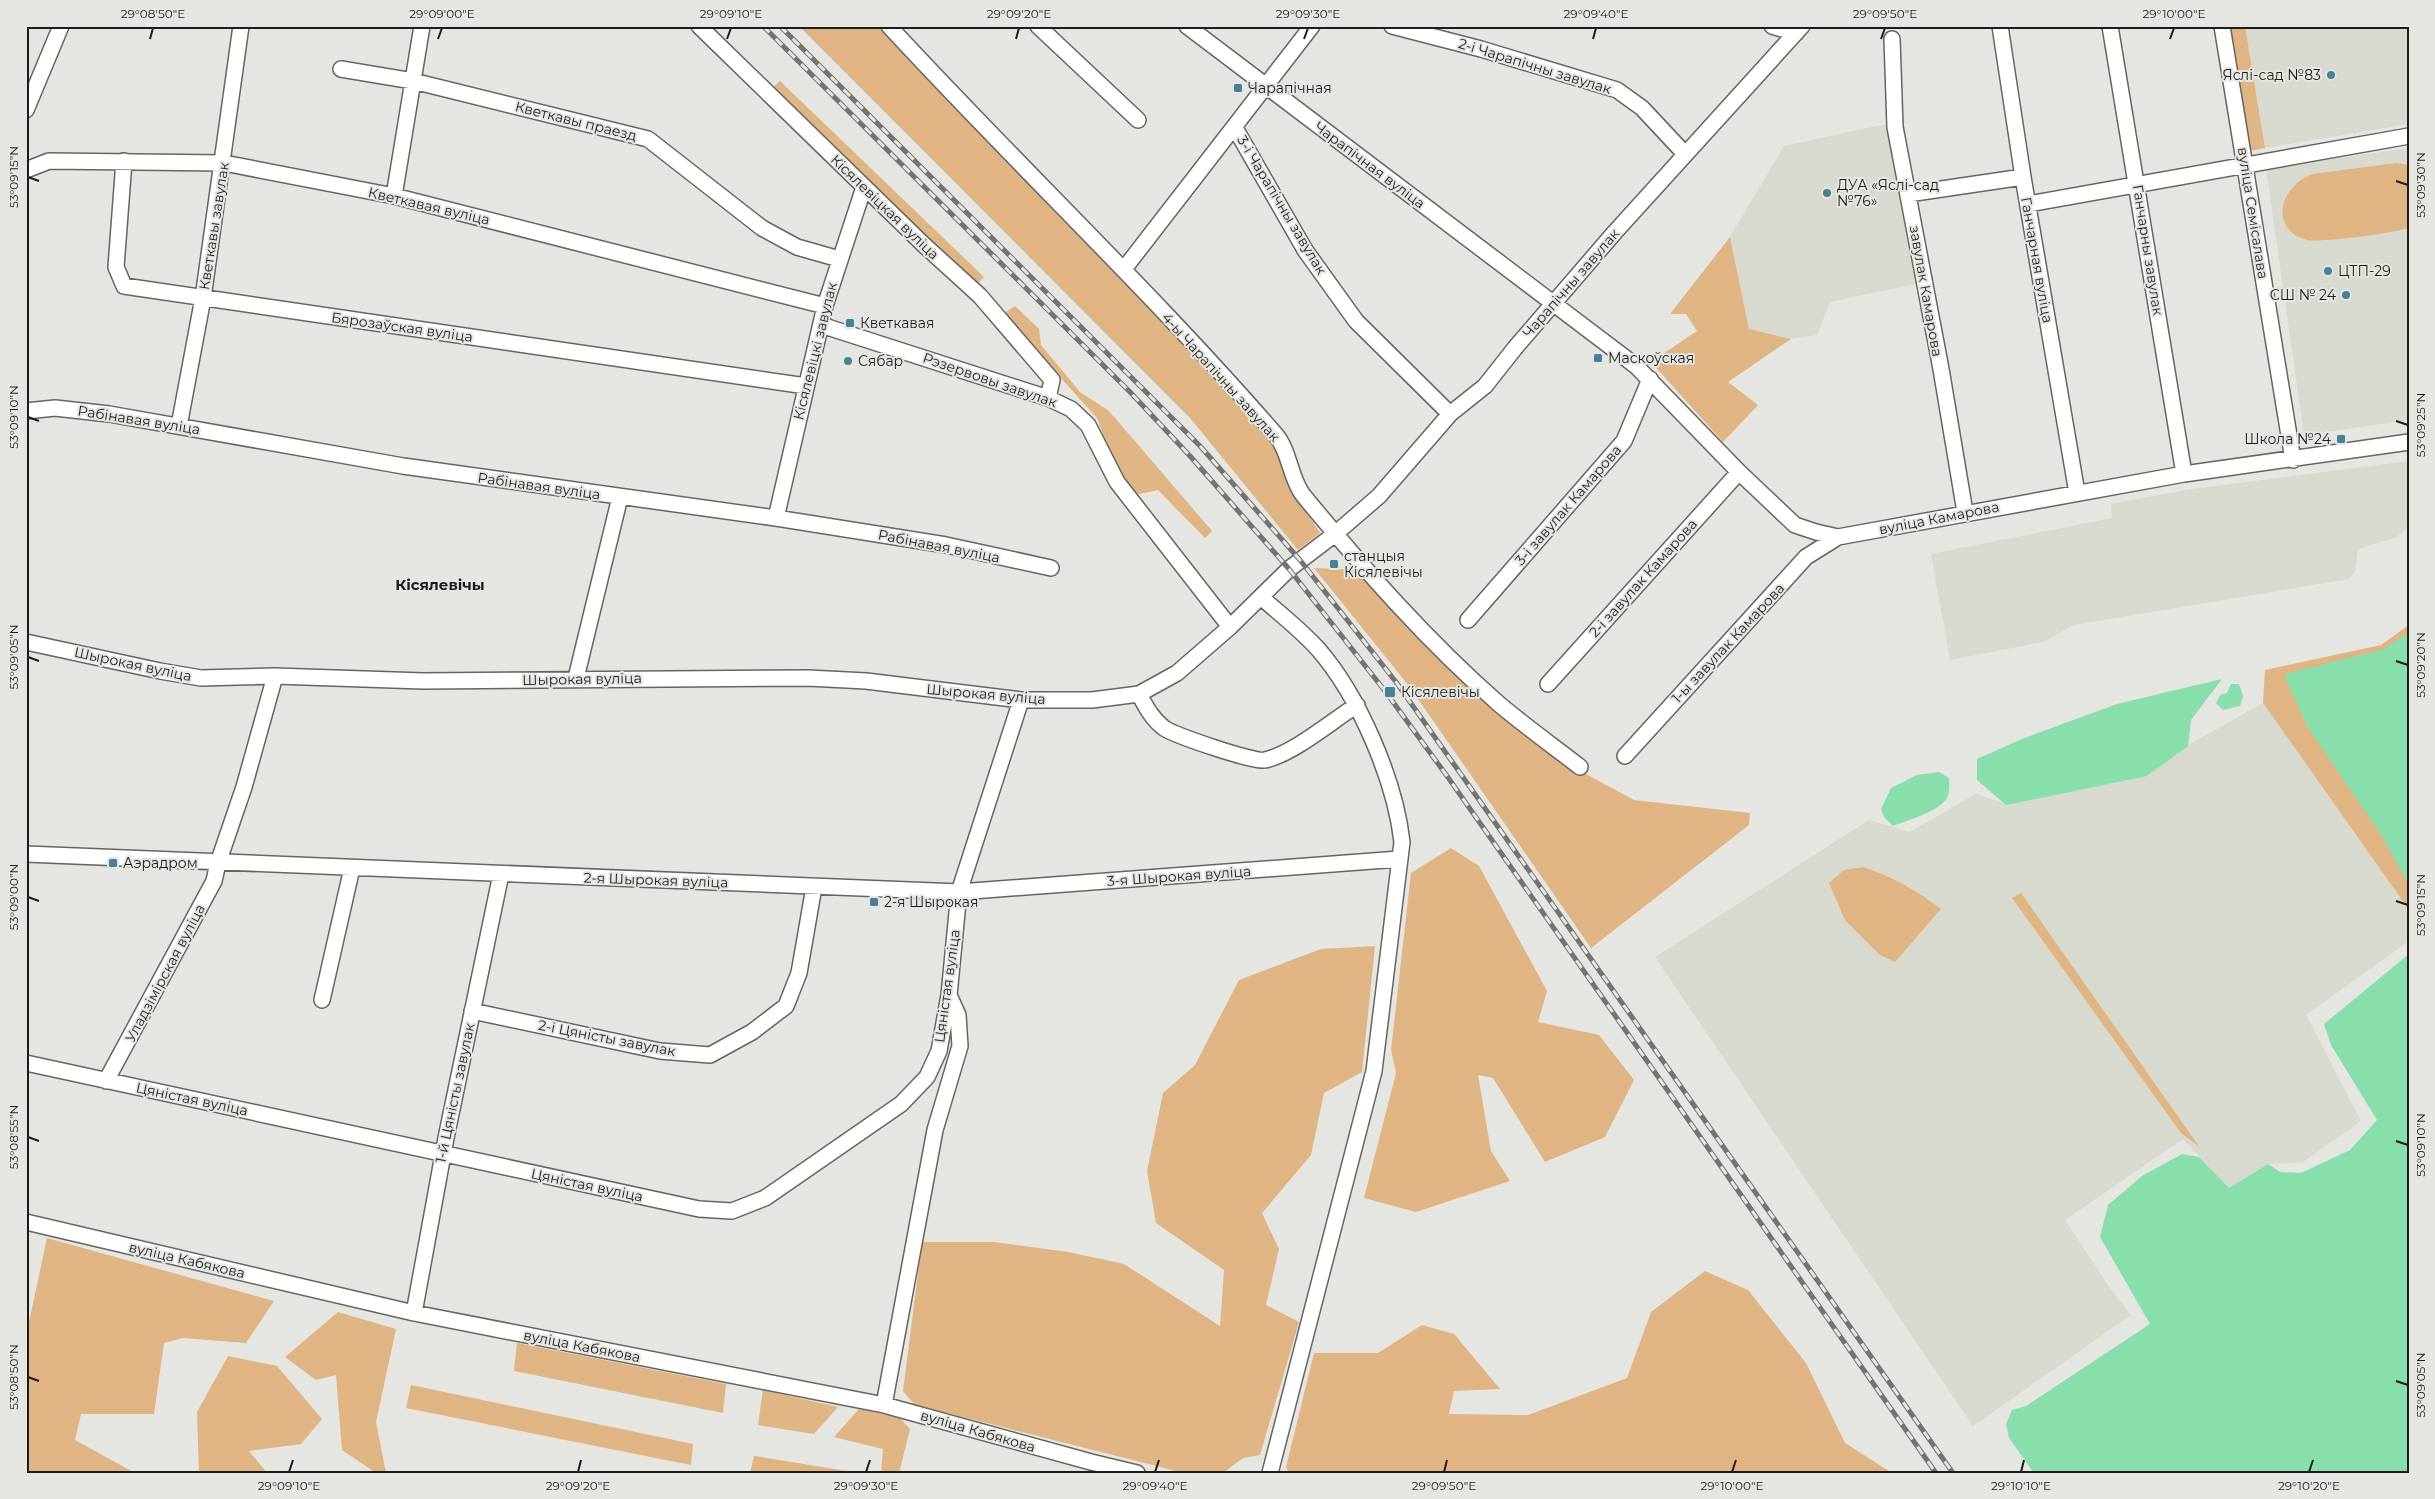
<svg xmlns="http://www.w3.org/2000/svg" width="2435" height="1499" viewBox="0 0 2435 1499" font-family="Montserrat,sans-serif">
<rect width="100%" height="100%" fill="#e5e5e1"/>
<!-- built -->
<path fill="#d8dacf" d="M2245 26H2409V124L2265 148Z
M1886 124 1915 284 1830 302 1817 335 1791 339 1749 329 1730 237 1784 146Z
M2409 148V420L2304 435 2266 169Z
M2409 461V525L2397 537 2358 549 2355 571 2349 579 2074 625 2043 642 1950 660 1931 554 2112 518 2111 504 2185 490Z
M2263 703 2409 910V941L2306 1015 2361 1121 2303 1162 2268 1164 2229 1188 2183 1139 2065 1220 2112 1291 2131 1315 1973 1426 1655 957 1869 820 1910 832 1976 794 2006 804 2147 776 2188 745Z"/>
<!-- green -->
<path fill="#e0b583" d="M799 26H878L1114 270 1273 442 1288 483 1320 533 1298 550 1190 418Z
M2227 26H2245L2265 148 2249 151Z
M780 81 984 277 976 285 770 90Z
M2397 163 2409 165V228C2394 233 2320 243 2307 240 2267 228 2281 186 2312 174Z
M1730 237 1749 329 1791 339 1728 382 1758 405 1723 442 1651 362 1697 331 1686 314H1670Z
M1015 306 1039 329 1041 345 1080 392 1109 411 1212 531 1205 538 1158 490 1135 495 1116 470 1097 418 1003 314Z
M1314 568 1360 570 1428 649 1560 760 1634 800 1750 813 1749 825 1591 948 1409 686Z
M2409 625V910L2263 703 2265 670 2381 645Z
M1451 848 1479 866 1547 991 1538 1022 1599 1035 1634 1080 1605 1137 1545 1162 1493 1078 1478 1075 1491 1151 1510 1181 1416 1212 1364 1198 1396 1073 1391 1050 1411 873Z
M1863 867C1891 876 1918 891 1941 909L1895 962 1880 955 1845 920 1829 883 1844 870Z
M2021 893 2198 1145V1146L2181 1133 2012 898Z
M1375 946 1362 1072 1324 1093 1311 1155 1262 1213 1279 1249 1266 1305 1299 1322 1260 1455 1243 1458 1223 1473H1184L915 1405 903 1391 922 1242H994L1068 1252 1124 1264 1220 1326 1224 1270 1156 1223 1147 1171 1163 1093 1195 1065 1239 980 1321 949Z
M47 1238 274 1301 246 1343 183 1338 164 1343 154 1414H81L75 1440 135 1473H26V1336Z
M1705 1271 1748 1290 1806 1363 1845 1443 1892 1473H1289L1286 1467 1314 1353H1378L1422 1325 1454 1334 1500 1389 1454 1391 1449 1414 1528 1415 1627 1378 1651 1312Z
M338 1312 396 1329 376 1422 386 1473H376L342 1450 336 1375 316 1380 285 1357Z
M517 1343 726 1384 723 1413 514 1371Z
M228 1356 277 1366 322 1419 301 1444 249 1451 267 1473H199L197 1412Z
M411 1385 693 1444 691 1465 406 1408Z
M763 1390 838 1407 814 1434 758 1425Z
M859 1409 900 1418 910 1429 899 1473H881L883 1449 834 1437Z
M754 1456H755L859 1473H750Z"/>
<!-- water -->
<path fill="#88dfab" d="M2409 632V885L2382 836 2307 726 2284 674 2384 649Z
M2222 679 2191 720 2188 746 2147 776 2006 805 1977 780V759L2022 739 2117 704Z
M2231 684H2239L2243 696 2240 706 2223 710 2216 703 2220 695 2227 693Z
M1939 772 1949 778C1949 784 1950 792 1947 798 1938 812 1908 820 1893 826L1884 817 1881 809 1891 788 1917 775Z
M2409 954V1473H2034L2009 1438 2006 1424 2012 1410 2026 1406 2150 1324 2100 1237 2108 1205 2142 1176 2182 1154 2199 1157 2229 1188 2268 1164 2280 1172 2301 1173 2350 1150 2377 1120 2331 1045 2324 1024Z"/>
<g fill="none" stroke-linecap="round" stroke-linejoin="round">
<defs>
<path id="minor" d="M699 26 924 245 980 296 1052 380 1048 398
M889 26C1016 164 1153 293 1276 435 1290 452 1290 478 1303 495 1364 569 1427 641 1499 704 1525 726 1553 746 1580 767
M1038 26 1138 120
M1187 26 1636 366 1739 472 1795 525 1816 532 1838 537 2184 474 2409 442
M1392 26 1481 49 1617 90 1642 108 1685 154
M1772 26 1796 33
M2000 26 2023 177 2077 493
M2110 26 2184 474
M2222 26 2293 460
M1892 39 1895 127 1941 369 1965 512
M341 69 413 81 648 139 762 228 797 247 839 259
M26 110 61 26
M1235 128 1305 250 1356 321 1450 414
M124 161 116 267 124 286 806 386
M26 170 49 161 224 163 394 196 825 306
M1908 194 2023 177
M394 196 422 26
M2028 204 2409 136
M1124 269 1312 26
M821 325 1048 398 1071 409 1088 425 1117 482 1230 627
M26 411 55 408 109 414 403 466 776 518 946 545 1051 568
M179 426 203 298 241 26
M776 518 825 306 864 187
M1261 597C1280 614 1301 630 1318 649 1359 696 1395 780 1402 842L1374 1071 1270 1473
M1468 620 1624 441 1650 379
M26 642 160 671 201 678 275 676 423 681 808 678 866 681 1021 700H1092L1139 694 1177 673 1230 627 1289 569 1335 534 1379 496 1450 414 1485 386 1515 348 1615 232 1802 26
M576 678 620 497
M1548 684 1739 472
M1139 694C1146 707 1152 719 1164 728 1174 735 1255 763 1265 760 1293 754 1332 721 1357 705
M1625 756 1806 557 1838 537
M26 854 959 892 1399 859
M322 1000 352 868
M472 1011 660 1051 710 1055 752 1032 786 1006 799 973 814 887
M26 1063 699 1209 732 1211 765 1198 901 1104 927 1077 939 1051 949 995 959 892 1021 700
M106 1081 214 881 218 863 244 787 275 676
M26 1222 414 1313 884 1405 1091 1462 1137 1473
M414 1313 446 1138 501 874
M884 1405 935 1130 960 1046 958 1015 949 995"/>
</defs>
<!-- minor casing -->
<use href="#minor" stroke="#656562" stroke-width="18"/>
<!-- minor -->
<use href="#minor" stroke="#fff" stroke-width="15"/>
<defs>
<path id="rail" d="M763 26 1130 392 1190 456 1289 569 1385 691 1447 776 1936 1473
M780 26 1200 446 1300 560 1396 682 1953 1473"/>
</defs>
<!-- rail casing -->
<use href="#rail" stroke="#737371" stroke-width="5"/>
<!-- rail -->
<use href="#rail" stroke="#e5e5e1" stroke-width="3" stroke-dasharray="9" stroke-linecap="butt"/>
</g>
<!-- ticks -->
<path fill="none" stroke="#1c1c1b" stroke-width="2" d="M150 39 153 28M438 39 442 28M727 39 731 28M1016 39 1019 28M1304 39 1308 28M1593 39 1596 28M1881 39 1885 28M2170 39 2174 28M28 177 39 181M2396 181 2408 185M28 417 39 421M2396 421 2408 425M28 657 39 661M2396 661 2408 665M28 897 39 901M2396 901 2408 905M28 1137 39 1141M2396 1141 2408 1145M28 1377 39 1381M2396 1381 2408 1385M289 1472 293 1460M578 1472 581 1460M866 1472 870 1460M1155 1472 1159 1460M1444 1472 1447 1460M1732 1472 1736 1460M2021 1472 2024 1460M2309 1472 2313 1460"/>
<!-- markers -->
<g fill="#438297" stroke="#e5e5e1" stroke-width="2">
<circle cx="2331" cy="75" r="5"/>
<rect x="1233" y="83" width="10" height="10" rx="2.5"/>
<circle cx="1827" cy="193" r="5"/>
<circle cx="2328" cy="271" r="5"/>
<circle cx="2346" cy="295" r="5"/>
<rect x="845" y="318" width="10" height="10" rx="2.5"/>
<rect x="1593" y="353" width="10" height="10" rx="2.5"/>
<circle cx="848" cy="361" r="5"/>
<rect x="2336" y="434" width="10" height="10" rx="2.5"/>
<rect x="1329" y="559" width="10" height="10" rx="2.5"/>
<rect x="1384" y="686" width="12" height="12" rx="2.5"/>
<rect x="108" y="858" width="10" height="10" rx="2.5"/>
<rect x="869" y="897" width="10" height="10" rx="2.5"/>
</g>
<g text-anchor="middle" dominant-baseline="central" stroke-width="4" stroke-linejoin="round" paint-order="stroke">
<!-- street labels -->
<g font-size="14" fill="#1c1c1b" stroke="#e5e5e1">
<text transform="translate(1535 66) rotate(17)">2-і Чарапічны завулак</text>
<text transform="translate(576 121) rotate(14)">Кветкавы праезд</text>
<text transform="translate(1370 165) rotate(37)">Чарапічная вуліца</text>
<text transform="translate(1282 205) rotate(59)">3-і Чарапічны завулак</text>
<text transform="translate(429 206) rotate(13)">Кветкавая вуліца</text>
<text transform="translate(885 207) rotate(44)">Кісялевіцкая вуліца</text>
<text transform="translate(2253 213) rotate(81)">вуліца Семісалава</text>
<text transform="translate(214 226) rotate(-81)">Кветкавы завулак</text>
<text transform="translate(2148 250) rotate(81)">Ганчарны завулак</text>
<text transform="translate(2037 260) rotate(80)">Ганчарная вуліца</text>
<text transform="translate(1571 283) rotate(-49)">Чарапічны завулак</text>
<text transform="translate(1926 291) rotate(80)">завулак Камарова</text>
<text transform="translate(402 327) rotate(8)">Бярозаўская вуліца</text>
<text transform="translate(815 351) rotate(-76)">Кісялевіцкі завулак</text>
<text transform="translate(1221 377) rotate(48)">4-ы Чарапічны завулак</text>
<text transform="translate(990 380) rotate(19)">Рэзервовы завулак</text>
<text transform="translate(139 420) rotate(9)">Рабінавая вуліца</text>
<text transform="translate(539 486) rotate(8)">Рабінавая вуліца</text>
<text transform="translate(1568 505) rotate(-49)">3-і завулак Камарова</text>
<text transform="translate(1939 518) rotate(-11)">вуліца Камарова</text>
<text transform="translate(939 546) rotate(11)">Рабінавая вуліца</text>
<text transform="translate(1643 578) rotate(-48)">2-і завулак Камарова</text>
<text transform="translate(1728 643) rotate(-47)">1-ы завулак Камарова</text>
<text transform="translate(133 664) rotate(12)">Шырокая вуліца</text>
<text transform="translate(582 679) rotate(-1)">Шырокая вуліца</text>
<text transform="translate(986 694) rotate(5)">Шырокая вуліца</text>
<text transform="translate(1179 876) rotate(-4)">3-я Шырокая вуліца</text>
<text transform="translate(656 880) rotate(2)">2-я Шырокая вуліца</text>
<text transform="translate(165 973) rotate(-62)">Уладзімірская вуліца</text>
<text transform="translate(947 986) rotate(-82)">Цяністая вуліца</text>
<text transform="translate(607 1038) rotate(11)">2-і Цяністы завулак</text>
<text transform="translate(455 1093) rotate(-78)">1-й Цяністы завулак</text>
<text transform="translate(192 1099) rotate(12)">Цяністая вуліца</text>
<text transform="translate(587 1185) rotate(12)">Цяністая вуліца</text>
<text transform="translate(187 1260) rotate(13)">вуліца Кабякова</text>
<text transform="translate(582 1346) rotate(11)">вуліца Кабякова</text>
<text transform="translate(978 1431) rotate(16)">вуліца Кабякова</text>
</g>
<!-- poi labels -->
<g font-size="14" fill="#1c1c1b" stroke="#e5e5e1" text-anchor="start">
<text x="2321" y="75" text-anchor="end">Яслі-сад №83</text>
<text x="1248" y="88">Чарапічная</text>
<text x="1837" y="185">ДУА «Яслі-сад<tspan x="1837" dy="16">№76»</tspan></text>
<text x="2338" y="271">ЦТП-29</text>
<text x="2336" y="295" text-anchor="end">СШ № 24</text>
<text x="860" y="323">Кветкавая</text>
<text x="1608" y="358">Маскоўская</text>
<text x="858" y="361">Сябар</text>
<text x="2331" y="439" text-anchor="end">Школа №24</text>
<text x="1344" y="556">станцыя<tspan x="1344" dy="16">Кісялевічы</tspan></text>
<text x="1401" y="692">Кісялевічы</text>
<text x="123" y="863">Аэрадром</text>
<text x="884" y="902">2-я Шырокая</text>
</g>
<!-- neighbourhood labels -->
<g font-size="15" font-weight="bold" fill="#1c1c1b" stroke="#e5e5e1">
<text x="440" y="584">Кісялевічы</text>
</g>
</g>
<!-- border -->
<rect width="2435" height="1499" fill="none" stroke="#e5e5e1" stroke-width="55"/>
<rect x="28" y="28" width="2380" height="1444" fill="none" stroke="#1c1c1b" stroke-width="2"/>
<g font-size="12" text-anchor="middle" fill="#1c1c1b">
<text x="153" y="18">29°08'50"E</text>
<text x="442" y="18">29°09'00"E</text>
<text x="731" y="18">29°09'10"E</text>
<text x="1019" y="18">29°09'20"E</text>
<text x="1308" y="18">29°09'30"E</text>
<text x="1596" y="18">29°09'40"E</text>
<text x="1885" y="18">29°09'50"E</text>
<text x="2174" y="18">29°10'00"E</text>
<text transform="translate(14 177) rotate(-90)" y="4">53°09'15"N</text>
<text transform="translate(2421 185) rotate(-90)" y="4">53°09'30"N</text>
<text transform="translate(14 417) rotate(-90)" y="4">53°09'10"N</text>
<text transform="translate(2421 425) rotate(-90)" y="4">53°09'25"N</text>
<text transform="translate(14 657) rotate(-90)" y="4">53°09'05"N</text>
<text transform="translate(2421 665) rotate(-90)" y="4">53°09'20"N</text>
<text transform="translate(14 897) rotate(-90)" y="4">53°09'00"N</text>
<text transform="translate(2421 905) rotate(-90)" y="4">53°09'15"N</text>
<text transform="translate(14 1137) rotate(-90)" y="4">53°08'55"N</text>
<text transform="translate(2421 1145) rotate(-90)" y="4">53°09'10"N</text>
<text transform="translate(14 1377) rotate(-90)" y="4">53°08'50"N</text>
<text transform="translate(2421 1385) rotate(-90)" y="4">53°09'05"N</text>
<text x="289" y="1490">29°09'10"E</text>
<text x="578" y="1490">29°09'20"E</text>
<text x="866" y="1490">29°09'30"E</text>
<text x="1155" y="1490">29°09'40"E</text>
<text x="1444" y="1490">29°09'50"E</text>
<text x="1732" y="1490">29°10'00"E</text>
<text x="2021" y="1490">29°10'10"E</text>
<text x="2309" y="1490">29°10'20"E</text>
</g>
</svg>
